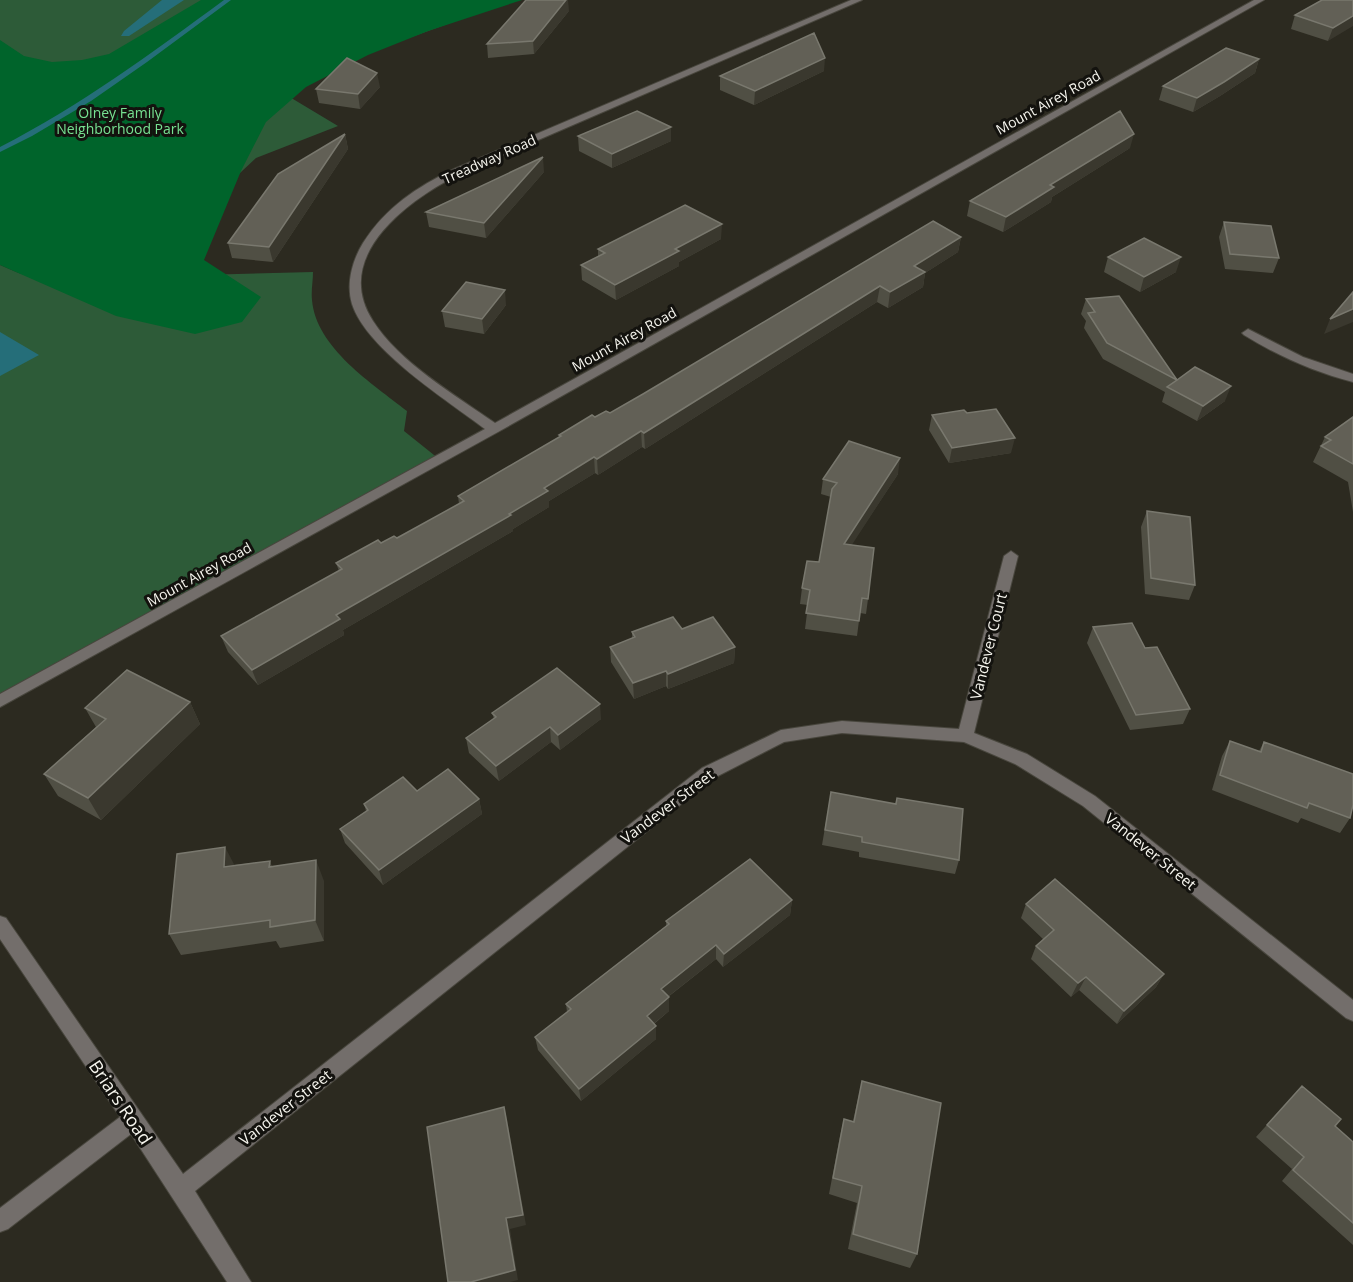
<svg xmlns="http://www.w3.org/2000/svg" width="1353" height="1282" viewBox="0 0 1353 1282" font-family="'Open Sans',sans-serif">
<rect width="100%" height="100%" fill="#2c2a20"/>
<!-- green -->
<path fill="#2d5b38" d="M0 0H514L273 87 338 126 256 158 180 229 163 276 313 272C313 281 311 291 312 300 316 348 373 384 407 411L404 431 439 459 0 701V265L21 274 0 261Z"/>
<!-- forest -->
<path fill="#00642b" d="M201 0H522L428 31 368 55 306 87 266 122 241 171 204 260 261 297 242 322 195 334 116 316 0 265V40L24 56 52 62 82 60 109 54Z"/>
<!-- water -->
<path fill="#256e79" d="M162 0H184L129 36H121L124 31Z
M0 332 39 355 0 376Z"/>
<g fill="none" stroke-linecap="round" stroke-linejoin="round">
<!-- stream -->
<path fill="#256e79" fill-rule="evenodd" d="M224 0H231L147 62 91 101 32 136 0 152V147C80 106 152 53 224 0Z"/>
<defs>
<path id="minor" d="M851 0H862L462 173C411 198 330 255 373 321 399 362 455 395 495 423L1254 0H1264L498 432 0 707V694L485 429C447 400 367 350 352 304 346 284 352 261 363 243 386 207 417 187 454 169Z
M1248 329 1303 357 1353 374V382C1314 372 1278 356 1244 335L1242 333Z
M1011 551 1018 556 974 733 1027 754 1095 796 1353 1000V1021L1346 1018 1083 806 1015 764 964 742 842 733 784 742 714 778 195 1191 251 1282H227L131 1134 8 1229 0 1232V1208L120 1117 0 939V916L6 918 183 1174 702 768 781 730 842 721 959 729 1004 556Z"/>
</defs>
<!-- minor casing -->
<use href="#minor" stroke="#48463d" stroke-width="2"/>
<!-- minor -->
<use href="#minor" fill="#736e6b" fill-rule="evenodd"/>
</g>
<!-- wall -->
<path fill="#504f44" d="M1353 0 1328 41 1291 29 1295 15Z
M569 11 534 54 488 58 487 44Z
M1259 59 1255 73 1220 96 1193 112 1159 100 1163 86Z
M824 71 754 105 720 90V76Z
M380 87 360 109 319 103 316 89Z
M671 127V141L612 168 579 151 578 136Z
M345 134 348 149 273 262 232 258 228 243Z
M1130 148 1052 197 1051 202 1003 232 967 216 970 201Z
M544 172 486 238 429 227 426 212Z
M1224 222 1279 258 1273 273 1225 269 1219 237Z
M961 237 958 252 925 273 923 287 888 308 877 302 645 449 642 447 598 475 595 473 549 501V507L513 529V531L343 630 344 635 258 685 228 652 221 636 339 571 336 563 381 543 397 538 459 504 458 496 559 437V435L595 417 610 413Z
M721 239 679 262V266L616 300 582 280 581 265 598 256V249Z
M1108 257 1176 272 1140 292 1104 272Z
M1086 299 1177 380 1225 401 1197 421 1162 402 1165 392 1103 359 1084 328 1086 321 1081 314Z
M506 305 484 334 445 327 442 311Z
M967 413 1011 453 949 463 929 430 932 415Z
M1353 417V512L1348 482 1313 462 1325 437Z
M898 474 851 545 868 599 866 614 860 613 857 636 805 629 808 605 800 604 802 588 819 562 831 497 821 494 823 479Z
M1147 511 1195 585 1189 600 1145 594 1141 527Z
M1093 627 1145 648 1190 709 1183 724 1130 730 1087 643Z
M682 629 735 647 734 663 668 689 666 686 634 699 611 662 610 647 632 639V632Z
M190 702 200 724 101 820 58 796 44 774 96 727 85 708Z
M492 713 601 719 560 750 551 742 499 781 469 753 466 738 494 719Z
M1230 741 1259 751 1264 742 1350 818 1340 833 1301 818 1298 823 1212 790 1222 756Z
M417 791 479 799 482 814 383 885 345 843 340 829 366 811 364 804Z
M831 792 895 804 897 798 959 860 955 874 859 857V852L822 845Z
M270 861 272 867 324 881V941L280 948 276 941 181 955 169 934 234 865Z
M792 900 790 915 723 967 716 959 668 997H669V1011L654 1024 656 1039 581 1101 538 1050 535 1037 567 1012 566 1004 666 926V921Z
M1026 904 1164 974 1156 987 1117 1024 1079 990 1071 997 1031 959 1036 946 1044 940 1021 918Z
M862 1081 917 1254 910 1268 848 1249 857 1203 829 1194 840 1136 844 1119 853 1121Z
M1302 1086 1335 1126 1353 1142V1245L1282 1181 1292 1169 1256 1137Z"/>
<!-- shaded-wall -->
<path fill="#3a382e" d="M566 0H568L569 11 534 54 533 41Z
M1353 16V26L1328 41 1333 28Z
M825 58 824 71 754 105 755 91Z
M1259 59 1255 73 1220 96 1193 112 1197 98Z
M377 73 380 87 360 109 358 94Z
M671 127V141L612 168V154Z
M345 134 348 149 273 262 269 247Z
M1134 134 1130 148 1052 197 1051 202 1003 232 1006 217 1050 185Z
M543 157 544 172 486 238 484 223Z
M722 224 721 239 679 262V266L616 300 615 285 675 249Z
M961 237 958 252 925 273 923 287 888 308 890 292 914 266Z
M1181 257 1176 272 1140 292 1144 277Z
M880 286 877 302 645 449 644 433Z
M505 290 506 305 484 334 482 319Z
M1353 309V322L1324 334 1330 319Z
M1231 386 1225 401 1197 421 1203 406Z
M641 431 642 447 598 475 597 459Z
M1015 438 1011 453 949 463 952 448Z
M594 457 595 473 549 501V507L513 529V531L343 630 344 635 258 685 252 670 336 615 509 514 544 488Z
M900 458 898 474 842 560 844 544Z
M735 647 734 663 668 689V674Z
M666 671V686L634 699 633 683Z
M190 702 200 724 101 820 88 798Z
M600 704 601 719 560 750 558 735Z
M550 727 551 742 499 781 496 766Z
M479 799 482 814 383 885 379 870Z
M225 847 236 868 224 867Z
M316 860 324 881V941L315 920Z
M792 900 790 915 723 967 724 954Z
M716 945V959L661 1002V989Z
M1164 974 1156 987 1117 1024 1124 1011Z
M1086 977 1079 990 1071 997 1078 983Z
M669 997V1011L647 1029V1016Z
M656 1026V1039L581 1101 579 1089Z
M504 1107 507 1119 526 1225 510 1229 518 1280 510 1282H471L506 1218Z"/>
<!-- building -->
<path fill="#626056" stroke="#79786e" stroke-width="1.5" d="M526 0H566L533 41 487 44Z
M1322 0H1353V16L1333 28 1295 15Z
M814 33 825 58 755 91 720 76Z
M1226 48 1259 59 1224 82 1197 98 1163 86Z
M347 58 377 73 358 94 316 89Z
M637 111 671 127 612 154 578 136Z
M1120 111 1134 134 1050 185 1054 187 1006 217 970 201Z
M345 134 269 247 228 243 278 174Z
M543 157 484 223 426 212Z
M685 205 722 224 675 249 679 251 615 285 581 265 605 253 598 249Z
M933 221 961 237 914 266 925 272 890 292 880 286 644 433 641 431 597 459 594 457 544 488 548 491 509 514 511 515 336 615 340 619 252 670 221 636 342 569 336 563 378 540 381 543 394 536 397 538 464 501 458 496 561 436 559 435 592 415 595 417 606 411 610 413 643 394Z
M1224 222 1271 226 1279 258 1230 254Z
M1144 238 1181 257 1144 277 1108 257Z
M466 282 505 290 482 319 442 311Z
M1353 292V309L1330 319Z
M1119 296 1177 380 1195 367 1231 386 1203 406 1167 387 1177 380 1107 343 1088 313 1095 312 1086 299Z
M996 409 1015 438 952 448 932 415 964 410 967 413Z
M1353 417V464L1321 446 1331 440 1325 437Z
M849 441 900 458 844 544 874 548 868 599 862 598 859 621 806 613 810 590 802 588 807 561 819 562 832 489 837 483 823 479Z
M1147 511 1190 517 1195 585 1151 578Z
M673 617 682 629 713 617 735 647 668 674 666 671 633 683 610 647 635 637 632 632Z
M1132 623 1145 648 1157 647 1190 709 1136 715 1093 627Z
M557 668 600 704 558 735 550 727 496 766 466 738 496 717 492 713Z
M127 670 190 702 88 798 44 774 106 719 85 708Z
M1230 741 1261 752 1264 742 1353 774V805L1350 818 1309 803 1307 808 1220 775Z
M448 769 479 799 379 870 340 829 368 810 364 804 403 777 417 791Z
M831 792 896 804 897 798 963 809 959 860 862 842V837L825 830Z
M225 847 224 867 270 861 269 867 316 860 315 920 270 927V920L169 934 177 854Z
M750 859 792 900 724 954 716 945 661 989 669 997 647 1016 656 1026 579 1089 535 1037 571 1009 566 1004 669 924 666 921Z
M1055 879 1164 974 1124 1011 1086 977 1078 983 1036 946 1054 930 1026 904Z
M862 1081 941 1103 917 1254 853 1234 862 1186 833 1178 844 1119 854 1122Z
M1302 1086 1341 1119 1335 1126 1353 1142V1223L1293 1170 1304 1157 1267 1125Z
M504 1107 523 1215 506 1218 515 1270 471 1282H448L427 1127Z"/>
<g text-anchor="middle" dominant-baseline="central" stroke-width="6" stroke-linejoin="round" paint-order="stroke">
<!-- far-street labels -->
<g font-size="14" fill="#f6f5ee" stroke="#13120e">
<text transform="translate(1048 102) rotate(-29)">Mount Airey Road</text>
<text transform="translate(489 159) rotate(-24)">Treadway Road</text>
<text transform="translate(624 339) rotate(-29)">Mount Airey Road</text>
<text transform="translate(199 574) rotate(-29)">Mount Airey Road</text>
</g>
<!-- far-park labels -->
<g font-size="14" fill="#77e292" stroke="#13120e">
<text x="120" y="112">Olney Family<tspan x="120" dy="16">Neighborhood Park</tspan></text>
</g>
<!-- street labels -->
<g font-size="15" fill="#f6f5ee" stroke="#13120e">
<text transform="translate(988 646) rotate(-76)">Vandever Court</text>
<text transform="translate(667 806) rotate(-37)">Vandever Street</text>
<text transform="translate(1151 851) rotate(39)">Vandever Street</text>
<text transform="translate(285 1107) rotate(-38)">Vandever Street</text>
</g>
<!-- near-street labels -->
<g font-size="18" fill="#f6f5ee" stroke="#13120e">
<text transform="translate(121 1102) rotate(56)">Briars Road</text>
</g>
</g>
</svg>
